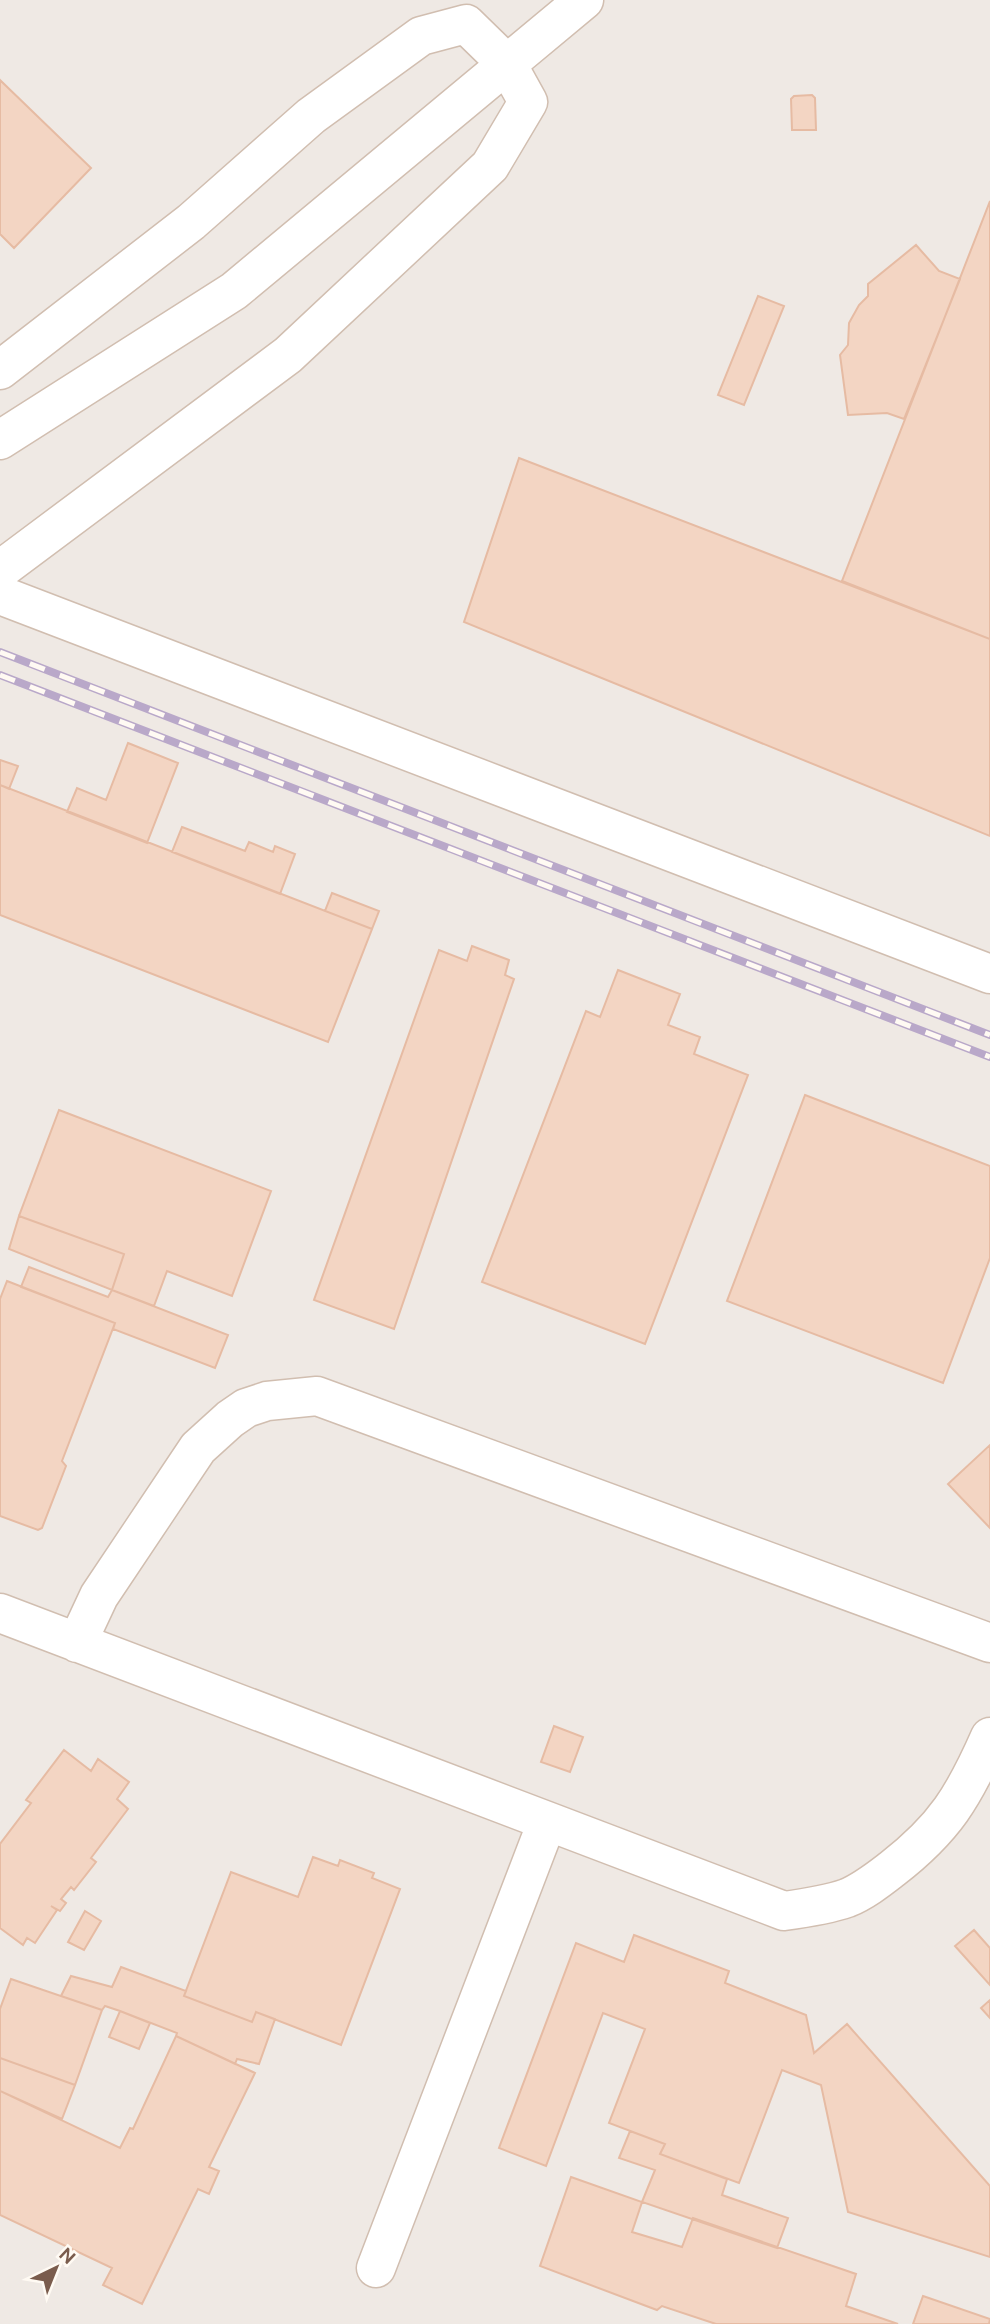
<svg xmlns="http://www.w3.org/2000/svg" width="990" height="2324" viewBox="0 0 990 2324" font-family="Ubuntu,sans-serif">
<rect width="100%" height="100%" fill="#fdf6ec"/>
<!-- industrial -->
<path fill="#efe9e4" d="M0 0H990V2324H0Z"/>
<!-- building -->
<path fill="#f3d5c3" stroke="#e6bba3" stroke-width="2" d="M0 80 91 168 14 248 0 234Z
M812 95 815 98 816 130H792L791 99 794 96Z
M990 201V639L842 581Z
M916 245 939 271 960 279 904 419 887 413 848 415 840 355 848 345 849 323 859 305 868 296V284Z
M758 296 784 306 744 405 718 395Z
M519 458 990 639V836L464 622Z
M128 743 178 763 147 843 67 812 77 788 106 800Z
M0 760 18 766 9 789 0 785Z
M0 785 372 929 328 1042 0 915Z
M182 827 245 851 249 842 273 852 275 846 295 854 280 894 172 852Z
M332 893 379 911 372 929 325 911Z
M472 946 509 960 505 975 514 979 394 1329 314 1300 439 950 467 961Z
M618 970 680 994 668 1025 700 1037 694 1054 748 1075 645 1344 482 1282 586 1011 600 1017Z
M805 1095 990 1166V1258L943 1383 727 1301Z
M59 1110 271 1191 232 1296 167 1271 154 1306 112 1290 124 1254 19 1216Z
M19 1216 124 1254 112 1290 9 1249Z
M29 1267 108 1297 112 1290 228 1335 215 1368 113 1329 115 1323 21 1287Z
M7 1281 115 1323 62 1461 66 1466 42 1528 38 1530 0 1516V1299Z
M990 1445V1528L948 1484Z
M554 1726 583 1737 570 1772 541 1762Z
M64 1750 91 1771 98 1759 129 1782 117 1799 128 1809 91 1858 96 1862 74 1890 71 1887 61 1899 66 1903 60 1911 51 1906 57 1910 35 1943 27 1938 23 1945 0 1928V1844L31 1803 26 1800Z
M313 1857 338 1866 340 1860 374 1873 372 1878 400 1889 341 2045 256 2012 252 2022 184 1996 231 1872 298 1897Z
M85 1911 101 1921 84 1950 68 1942Z
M974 1930 990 1948V1985L955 1946Z
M634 1935 729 1971 725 1983 806 2015 814 2053 847 2024 990 2186V2257L848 2212 821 2085 782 2070 739 2183 660 2154 665 2144 609 2123 645 2029 603 2013 546 2166 499 2148 576 1943 624 1962Z
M121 1967 186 1991 184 1996 252 2022 256 2012 275 2019 259 2064 237 2059 235 2064 176 2036 177 2033 120 2011 105 2006 102 2010 61 1996 71 1976 112 1987Z
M11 1979 102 2010 75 2085 0 2058V2009Z
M990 2000V2018L981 2008Z
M120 2011 150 2023 139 2049 109 2037Z
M176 2036 255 2073 209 2167 219 2171 209 2194 198 2189 142 2304 103 2285 112 2268 0 2215V2091L120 2148 130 2128 133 2129Z
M0 2058 75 2085 62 2119 0 2091Z
M630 2131 665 2144 660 2154 727 2179 722 2195 788 2218 777 2248 642 2202 655 2170 619 2158Z
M571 2177 642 2202 632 2232 682 2247 693 2218 856 2274 846 2306 898 2324H716L662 2306 657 2310 540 2266Z
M923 2296 990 2319 989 2324H913Z"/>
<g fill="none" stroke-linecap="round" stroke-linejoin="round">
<defs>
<path id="minor" d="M0 370 191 222 311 116 421 36 466 24 507 64 528 102 490 166 288 355 0 570
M0 440 234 291 584 0
M0 595 990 974
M0 1613 784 1911C806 1908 827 1905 847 1898 864 1891 879 1879 892 1869 945 1828 964 1796 990 1737
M77 1643 99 1596 198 1448 230 1419 246 1408 267 1401 317 1396 990 1643
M376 2268 547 1822"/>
</defs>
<!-- minor casing -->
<use href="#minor" stroke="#d1beb0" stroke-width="41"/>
<!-- minor -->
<use href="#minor" stroke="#fff" stroke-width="38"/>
<defs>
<path id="rail" d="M0 652 990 1035
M0 675 990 1057"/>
</defs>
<!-- rail casing -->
<use href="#rail" stroke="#b9a8c9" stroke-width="8"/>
<!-- rail -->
<use href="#rail" stroke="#fffaf3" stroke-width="5" stroke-dasharray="16" stroke-linecap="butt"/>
</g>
<!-- north arrow -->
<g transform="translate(56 2268) rotate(43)" stroke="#fffaf3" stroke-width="5" paint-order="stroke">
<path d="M0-5L12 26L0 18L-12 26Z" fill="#7a5c4d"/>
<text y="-10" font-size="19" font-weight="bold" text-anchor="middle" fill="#7a5c4d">N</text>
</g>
</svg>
